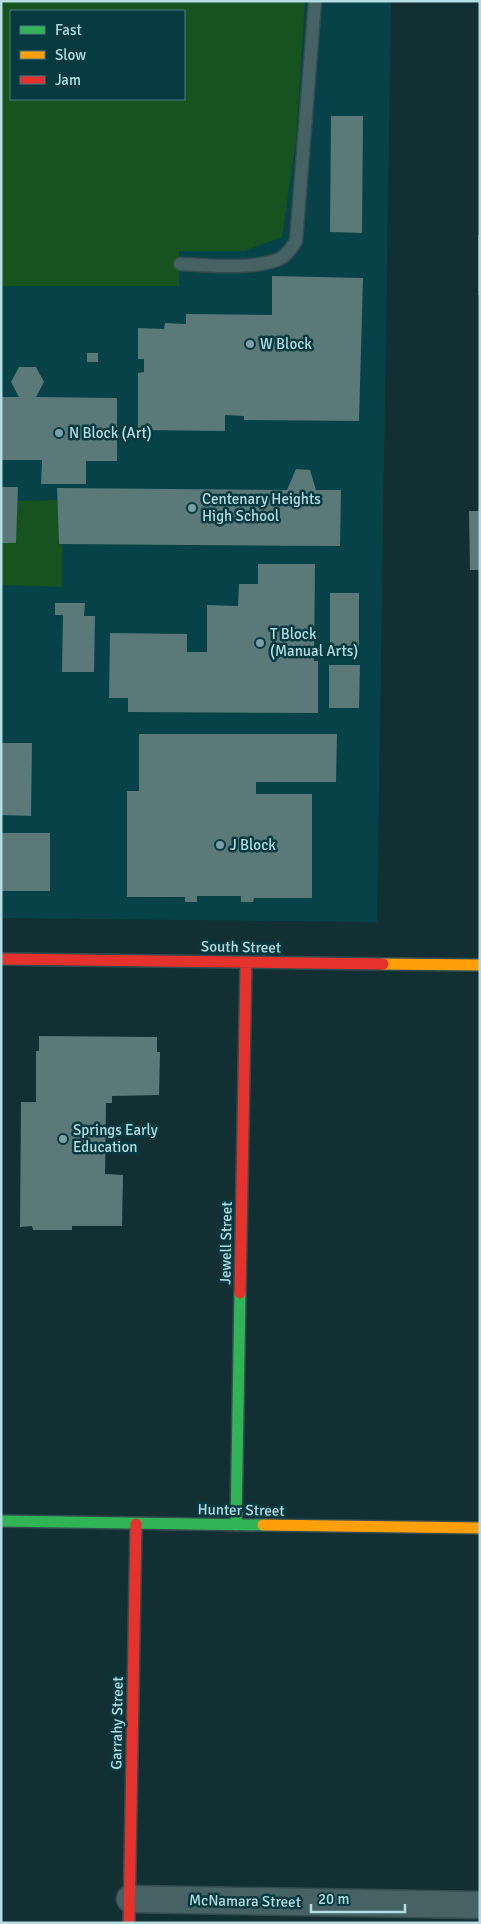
<svg xmlns="http://www.w3.org/2000/svg" width="481" height="1924" viewBox="0 0 481 1924" font-family="Signika,sans-serif">
<rect width="100%" height="100%" fill="#123033"/>
<!-- built -->
<path fill="#074248" fill-rule="evenodd" d="M1 1H391L377 922 1 918ZM11 11H184V99H11Z"/>
<!-- green -->
<path fill="#16531f" fill-rule="evenodd" d="M1 1H305L296 141 282 237 244 251H179V286H1ZM11 11H184V99H11Z
M57 500 59 544 62 545V587L1 585V543H16L17 501Z"/>
<!-- building -->
<path fill="#5b7978" d="M331 116H363L362 233 330 232Z
M478 235H480V295H478Z
M272 276 363 278 359 421 244 420V416L225 415V431L138 430V373L144 372V359H138V328L164 329 165 323 186 324V314L272 315Z
M87 353H98V362H87Z
M19 367H36L44 382 36 397 117 398V461H86V484H41L42 460H1V397H19L11 382Z
M296 469 310 470 316 490H341L340 546 59 544 57 488 287 490Z
M1 487H18L16 543H1Z
M469 511H480V570H470Z
M258 564H315L314 661H318V713L128 712V698H109L110 633 187 634V652H207V605L238 606 239 584H258Z
M330 593H359V650H330Z
M55 603H85L84 616H95L94 672H62L63 615H55Z
M329 665H360L359 708H329Z
M139 734H337L336 782H256V794H312V898H254L253 902H241V896H197V902H185V897H127V791H139Z
M1 743H32L31 816 1 815Z
M1 833H50V891H1Z
M39 1036 157 1037V1052H160L159 1095 112 1096V1103H106L105 1174 123 1175 122 1226H72V1230H33L32 1226 20 1227 21 1102H36V1051H39Z"/>
<g fill="none" stroke-linecap="round" stroke-linejoin="round">
<defs>
<path id="lane" d="M180 264C210 265 248 270 277 260 286 257 291 248 296 241L315 1"/>
<path id="street" d="M130 1899 480 1905"/>
<path id="fast" d="M1 1521 263 1525
M236 1525 240 1293"/>
<path id="slow" d="M383 964 480 965
M263 1525 480 1528"/>
<path id="jam" d="M1 959 383 964
M240 1293 246 962
M129 1923 136 1524"/>
</defs>
<!-- lane casing -->
<use href="#lane" stroke="#334c4f" stroke-width="15"/>
<!-- street casing -->
<use href="#street" stroke="#334c4f" stroke-width="29"/>
<!-- fast casing -->
<use href="#fast" stroke="#334c4f" stroke-width="14"/>
<!-- slow casing -->
<use href="#slow" stroke="#334c4f" stroke-width="14"/>
<!-- jam casing -->
<use href="#jam" stroke="#334c4f" stroke-width="14"/>
<!-- lane -->
<use href="#lane" stroke="#466264" stroke-width="12"/>
<!-- street -->
<use href="#street" stroke="#466264" stroke-width="26"/>
<!-- fast -->
<use href="#fast" stroke="#30b455" stroke-width="11"/>
<!-- slow -->
<use href="#slow" stroke="#ff9f0a" stroke-width="11"/>
<!-- jam -->
<use href="#jam" stroke="#e5322d" stroke-width="11"/>
</g>
<!-- markers -->
<g fill="#7ba0a5" stroke="#053b40" stroke-width="2">
<circle cx="250" cy="344" r="5"/>
<circle cx="59" cy="433" r="5"/>
<circle cx="192" cy="508" r="5"/>
<circle cx="260" cy="643" r="5"/>
<circle cx="220" cy="845" r="5"/>
<circle cx="63" cy="1139" r="5"/>
</g>
<g text-anchor="middle" dominant-baseline="central" stroke-width="5" stroke-linejoin="round" paint-order="stroke">
<!-- poi labels -->
<g font-size="15" fill="#b3dde2" stroke="#053b40" text-anchor="start">
<text x="260" y="344">W Block</text>
<text x="69" y="433">N Block (Art)</text>
<text x="202" y="499">Centenary Heights<tspan x="202" dy="17">High School</tspan></text>
<text x="270" y="634">T Block<tspan x="270" dy="17">(Manual Arts)</tspan></text>
<text x="230" y="845">J Block</text>
<text x="73" y="1130">Springs Early<tspan x="73" dy="17">Education</tspan></text>
</g>
<!-- street labels -->
<g font-size="15" fill="#b3dde2" stroke="#053b40">
<text transform="translate(241 947) rotate(1)">South Street</text>
<text transform="translate(226 1243) rotate(-89)">Jewell Street</text>
<text transform="translate(241 1510) rotate(1)">Hunter Street</text>
<text transform="translate(117 1723) rotate(-89)">Garrahy Street</text>
<text transform="translate(245 1901) rotate(1)">McNamara Street</text>
</g>
</g>
<!-- border -->
<rect width="481" height="1924" fill="none" stroke="#b3dde2" stroke-width="5"/>
<!-- legend -->
<rect x="10" y="10" width="175" height="90" fill="#053b40" stroke="#4b7c81"/>
<rect x="20" y="26" width="25" height="8" fill="#30b455" stroke="#4b7c81"/>
<text x="55" y="35" font-size="15" fill="#b3dde2">Fast</text>
<rect x="20" y="51" width="25" height="8" fill="#ff9f0a" stroke="#4b7c81"/>
<text x="55" y="60" font-size="15" fill="#b3dde2">Slow</text>
<rect x="20" y="76" width="25" height="8" fill="#e5322d" stroke="#4b7c81"/>
<text x="55" y="85" font-size="15" fill="#b3dde2">Jam</text>
<!-- scale -->
<path d="M311 1904v8h94v-8" fill="none" stroke="#b3dde2" stroke-width="2.5"/>
<text x="318" y="1904" font-size="15" fill="#b3dde2" stroke="#053b40" stroke-width="4" paint-order="stroke">20 m</text>
</svg>
